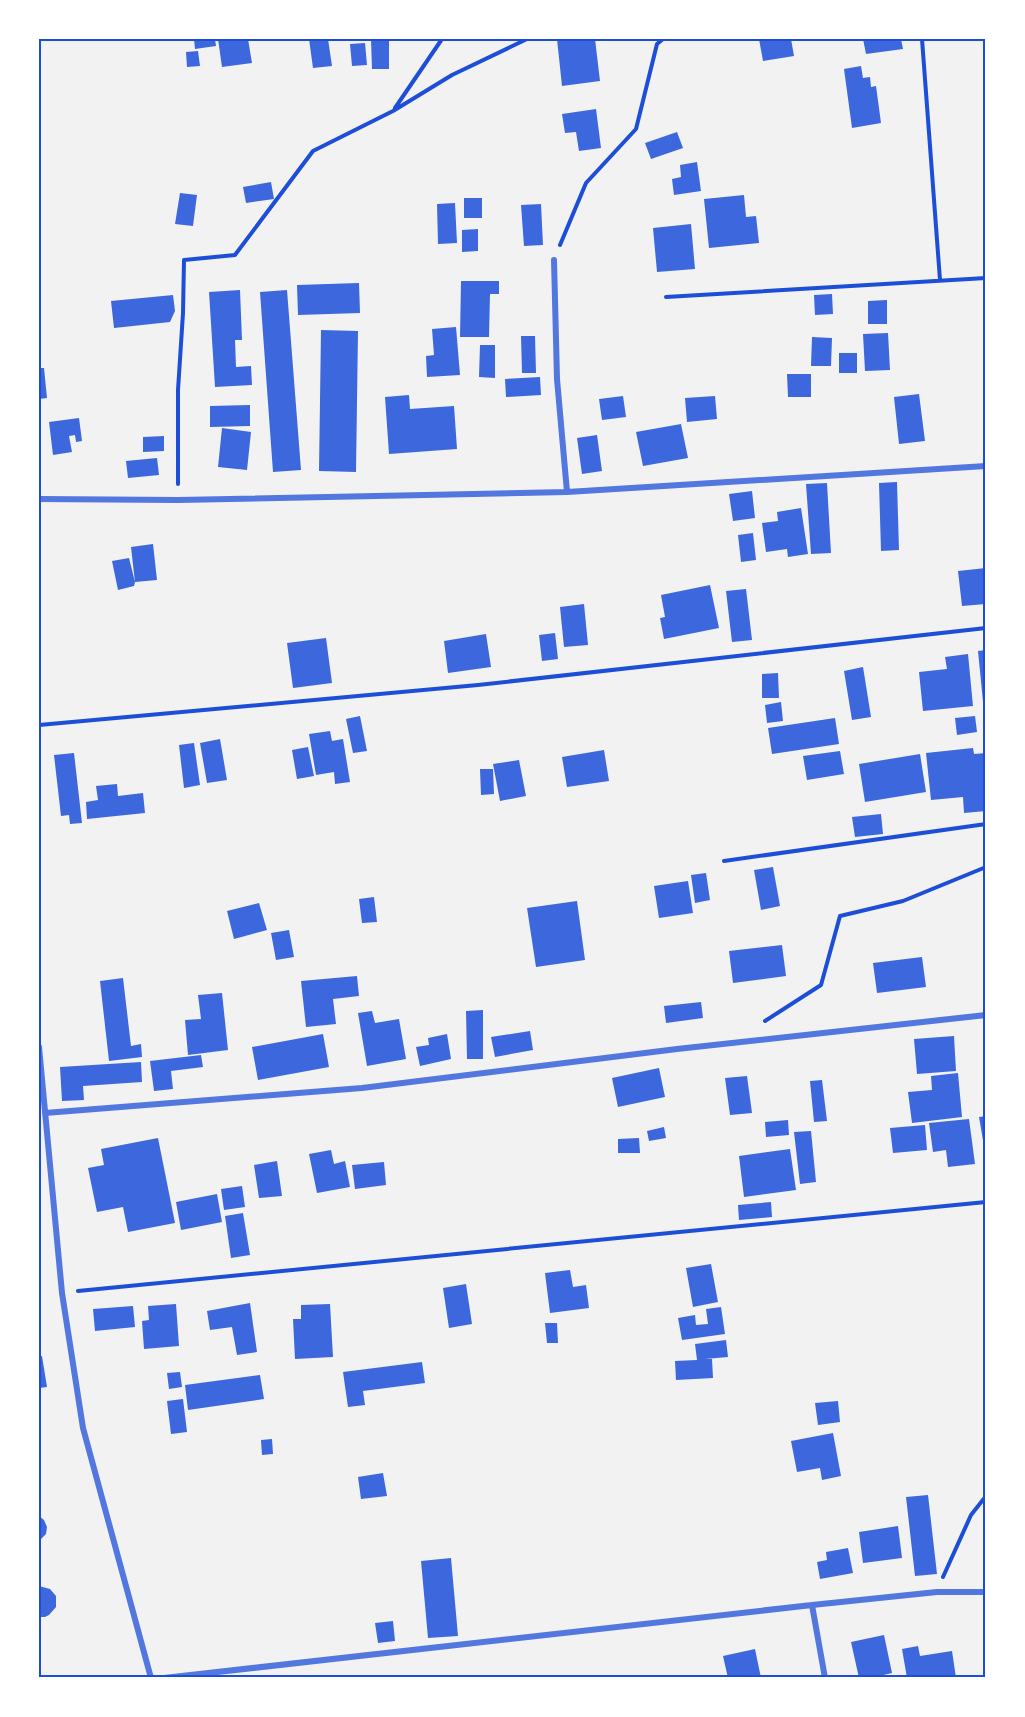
<svg xmlns="http://www.w3.org/2000/svg" width="1025" height="1717" viewBox="0 0 1025 1717" font-family="'Noto Sans',sans-serif">
<rect width="100%" height="100%" fill="#f2f2f2"/>
<!-- building -->
<path fill="#3d67dc" d="M194 39H215L216 46 195 49Z
M218 39H248L252 63 222 67Z
M309 39H328L332 66 313 68Z
M371 39H389V69H372Z
M557 39H595L600 81 562 86Z
M759 39H791L794 56 763 61Z
M863 39H901L903 49 866 54Z
M365 43 367 65 352 66 350 44Z
M198 51 200 66 187 67 186 52Z
M861 66 863 78 870 77 871 87 876 86 881 123 852 128 844 69Z
M596 109 601 148 579 151 576 132 565 133 562 114Z
M677 132 683 148 651 159 645 143Z
M697 162 701 191 674 195 672 179 681 177 680 165Z
M271 182 274 199 246 203 243 187Z
M180 193 197 195 193 226 175 224Z
M744 195 746 217 756 216 759 243 709 248 704 199Z
M464 198H482V218H464Z
M455 203 457 243 438 244 437 204Z
M541 204 543 245 524 246 521 205Z
M691 224 695 269 657 272 653 228Z
M478 229V251L462 252V230Z
M461 281H499V294H490L489 337H460Z
M359 283 360 313 298 315 297 285Z
M240 290 242 340H235L236 367 251 366 252 385 215 387 209 292Z
M287 290 301 470 273 472 260 292Z
M832 294 833 314 815 315 814 295Z
M173 295 175 311 170 322 114 328 111 301Z
M887 300V324H868V301Z
M456 327 460 375 427 377 426 356 434 355 432 329Z
M321 330 358 331 356 472 319 471Z
M888 333 890 370 865 371 863 334Z
M521 336H535L536 373H522Z
M812 337 832 338 831 366H811Z
M480 345H495V378L479 377Z
M839 353H857V373H839Z
M39 368H44L47 398 39 399Z
M787 374H811V397H788Z
M540 377 541 395 506 397 505 379Z
M919 394 925 441 899 444 894 397Z
M409 395 410 409 454 406 457 449 389 454 385 397Z
M623 396 626 417 602 420 599 399Z
M715 396 717 419 687 422 685 398Z
M250 405V426L210 427V406Z
M79 418 82 441 76 442 75 435 69 436 72 452 53 455 49 422Z
M681 424 688 458 643 466 636 432Z
M222 428 251 432 247 470 218 467Z
M597 435 602 471 582 474 577 438Z
M164 436V451L143 452V437Z
M157 458 159 475 128 478 126 461Z
M897 482 899 550 881 551 879 483Z
M827 483 831 553 811 554 806 484Z
M752 491 755 518 733 521 729 494Z
M801 508 808 554 788 557 787 549 766 552 762 523 778 521 777 512Z
M753 533 756 560 741 562 738 535Z
M153 544 157 580 135 582 134 586 118 590 112 561 129 558 135 582 131 547Z
M986 568V604L962 606 958 571Z
M710 585 719 628 664 639 660 618 665 617 661 595Z
M746 589 752 640 732 642 726 591Z
M584 604 588 645 564 647 560 607Z
M555 633 558 659 542 661 539 635Z
M486 634 491 667 448 673 444 641Z
M326 638 332 683 293 688 287 643Z
M986 650V712H984L978 651Z
M968 654 973 706 923 711 919 672 947 669 945 657Z
M863 667 871 717 852 720 844 671Z
M778 673 779 698H762V674Z
M781 702 783 721 767 723 765 705Z
M360 716 367 751 353 753 346 719Z
M975 716 977 732 957 735 955 718Z
M835 718 839 744 772 754 768 728Z
M330 731 332 741 343 739 350 782 335 784 334 772 316 775 309 734Z
M220 739 227 780 207 783 200 743Z
M194 743 200 785 184 788 179 745Z
M308 747 314 776 297 779 292 750Z
M973 748 974 754 986 753V811L964 813 963 797 931 800 926 753Z
M604 750 609 781 567 787 562 757Z
M840 751 844 774 807 780 803 756Z
M74 753 82 823 70 824 69 815 61 816 54 755Z
M920 754 926 792 865 802 859 764Z
M519 760 526 796 500 801 493 764Z
M480 769H493L494 794 481 795Z
M117 784 118 796 143 793 145 813 87 819 86 802 98 800 96 786Z
M881 814 883 834 855 837 852 817Z
M773 867 780 906 761 910 754 870Z
M706 873 710 900 695 903 691 875Z
M688 881 693 913 659 918 654 886Z
M374 897 377 922 362 923 359 899Z
M577 901 585 960 536 967 527 908Z
M259 903 267 930 234 939 227 911Z
M289 930 294 957 276 960 271 933Z
M782 945 786 976 733 983 729 951Z
M922 957 926 987 877 993 873 963Z
M357 976 359 996 333 999 336 1024 306 1027 301 981Z
M123 978 131 1046 141 1044 142 1057 109 1061 100 981Z
M222 993 228 1050 188 1055 185 1020 201 1019 198 995Z
M701 1002 703 1018 666 1023 664 1006Z
M483 1010V1059H467L466 1011Z
M372 1011 375 1023 399 1019 406 1059 367 1066 358 1013Z
M530 1031 533 1050 495 1057 491 1037Z
M323 1034 329 1067 258 1080 252 1047Z
M447 1034 451 1059 420 1066 416 1047 429 1045 428 1038Z
M954 1036 956 1071 917 1074 914 1039Z
M201 1055 203 1067 171 1071 173 1089 154 1091 150 1061Z
M141 1062 142 1082 83 1086 84 1100 62 1101 60 1067Z
M659 1068 665 1097 618 1107 612 1078Z
M958 1073 962 1117 912 1123 908 1092 932 1090 931 1076Z
M747 1076 752 1113 730 1115 725 1078Z
M822 1080 827 1121 814 1122 810 1081Z
M986 1116V1152H985L979 1117Z
M969 1119 975 1164 948 1167 946 1150 933 1152 929 1123Z
M788 1120 789 1135 766 1137 765 1122Z
M925 1125 927 1150 893 1153 890 1128Z
M664 1127 666 1138 649 1141 647 1131Z
M811 1131 816 1182 800 1184 794 1132Z
M158 1138 175 1223 128 1232 123 1207 97 1212 88 1168 104 1165 101 1149Z
M639 1138 640 1153H618V1139Z
M790 1149 796 1190 744 1197 739 1156Z
M331 1150 334 1164 345 1161 350 1187 317 1193 309 1154Z
M277 1161 282 1196 259 1198 254 1165Z
M384 1162 386 1185 355 1189 352 1165Z
M242 1186 245 1207 224 1210 221 1189Z
M217 1194 222 1222 181 1230 176 1202Z
M771 1202 772 1217 739 1220 738 1205Z
M243 1213 250 1255 231 1258 225 1216Z
M711 1264 718 1302 693 1307 686 1268Z
M570 1270 573 1287 586 1285 589 1308 550 1313 545 1273Z
M466 1284 472 1324 449 1328 443 1288Z
M250 1303 257 1352 237 1355 232 1327 210 1330 207 1311Z
M176 1304 179 1346 144 1349 142 1321 149 1320 148 1306Z
M330 1304 333 1357 295 1359 293 1319H301V1305Z
M133 1306 135 1327 95 1331 93 1309Z
M721 1307 725 1334 682 1340 678 1318 695 1315 696 1325 708 1324 706 1309Z
M545 1323H557L558 1343H547Z
M726 1340 728 1357 705 1359H712L713 1378 676 1380 675 1361 697 1360 695 1344Z
M42 1356 47 1387 39 1388V1357Z
M422 1362 425 1383 363 1391 365 1405 348 1407 343 1372Z
M180 1372 182 1387 169 1389 167 1373Z
M260 1375 264 1399 188 1410 185 1385Z
M183 1399 187 1432 171 1434 167 1401Z
M838 1401 840 1422 818 1425 815 1403Z
M833 1433 841 1476 822 1480 820 1468 797 1472 791 1441Z
M272 1439 273 1454 262 1455 261 1440Z
M383 1473 387 1496 361 1499 358 1477Z
M928 1495 937 1574 915 1576 906 1497Z
M39 1516 44 1520 47 1527 46 1534 39 1541Z
M898 1526 902 1558 863 1563 859 1532Z
M848 1548 853 1573 820 1579 817 1562 827 1560 826 1552Z
M451 1558 458 1636 428 1638 421 1561Z
M39 1586 50 1589 56 1596V1607L49 1615 45 1617H39Z
M393 1621 395 1641 378 1643 375 1623Z
M884 1635 892 1673 871 1678H859L851 1642Z
M918 1646 920 1656 952 1651 956 1678H907L902 1649Z
M755 1649 761 1678H728L723 1656Z"/>
<g fill="none" stroke-linecap="round" stroke-linejoin="round">
<!-- path -->
<path stroke="#1d4ed8" stroke-width="4" d="M922 39 940 280
M395 108 442 39
M560 245 586 183 636 129 657 44 663 39
M666 297 986 278
M178 484V390L183 313 184 260 235 255 313 151 393 111 452 75 527 39
M39 725 478 685 986 628
M724 861 986 824
M765 1021 821 985 840 916 903 901 986 867
M78 1291 986 1202
M943 1577 971 1515 986 1496"/>
<!-- minor -->
<path stroke="#5277de" stroke-width="6" d="M554 260 557 379 567 492
M39 499 178 500 567 492 986 466
M39 1047 62 1293 83 1428 151 1678
M45 1113 362 1088 677 1049 986 1015
M812 1605 825 1678
M164 1678 812 1605 937 1592H986"/>
</g>
<!-- border -->
<rect width="1025" height="1717" fill="none" stroke="#ffffff" stroke-width="81"/>
<rect x="40" y="40" width="944" height="1636" fill="none" stroke="#1d4ed8" stroke-width="2"/>
</svg>
